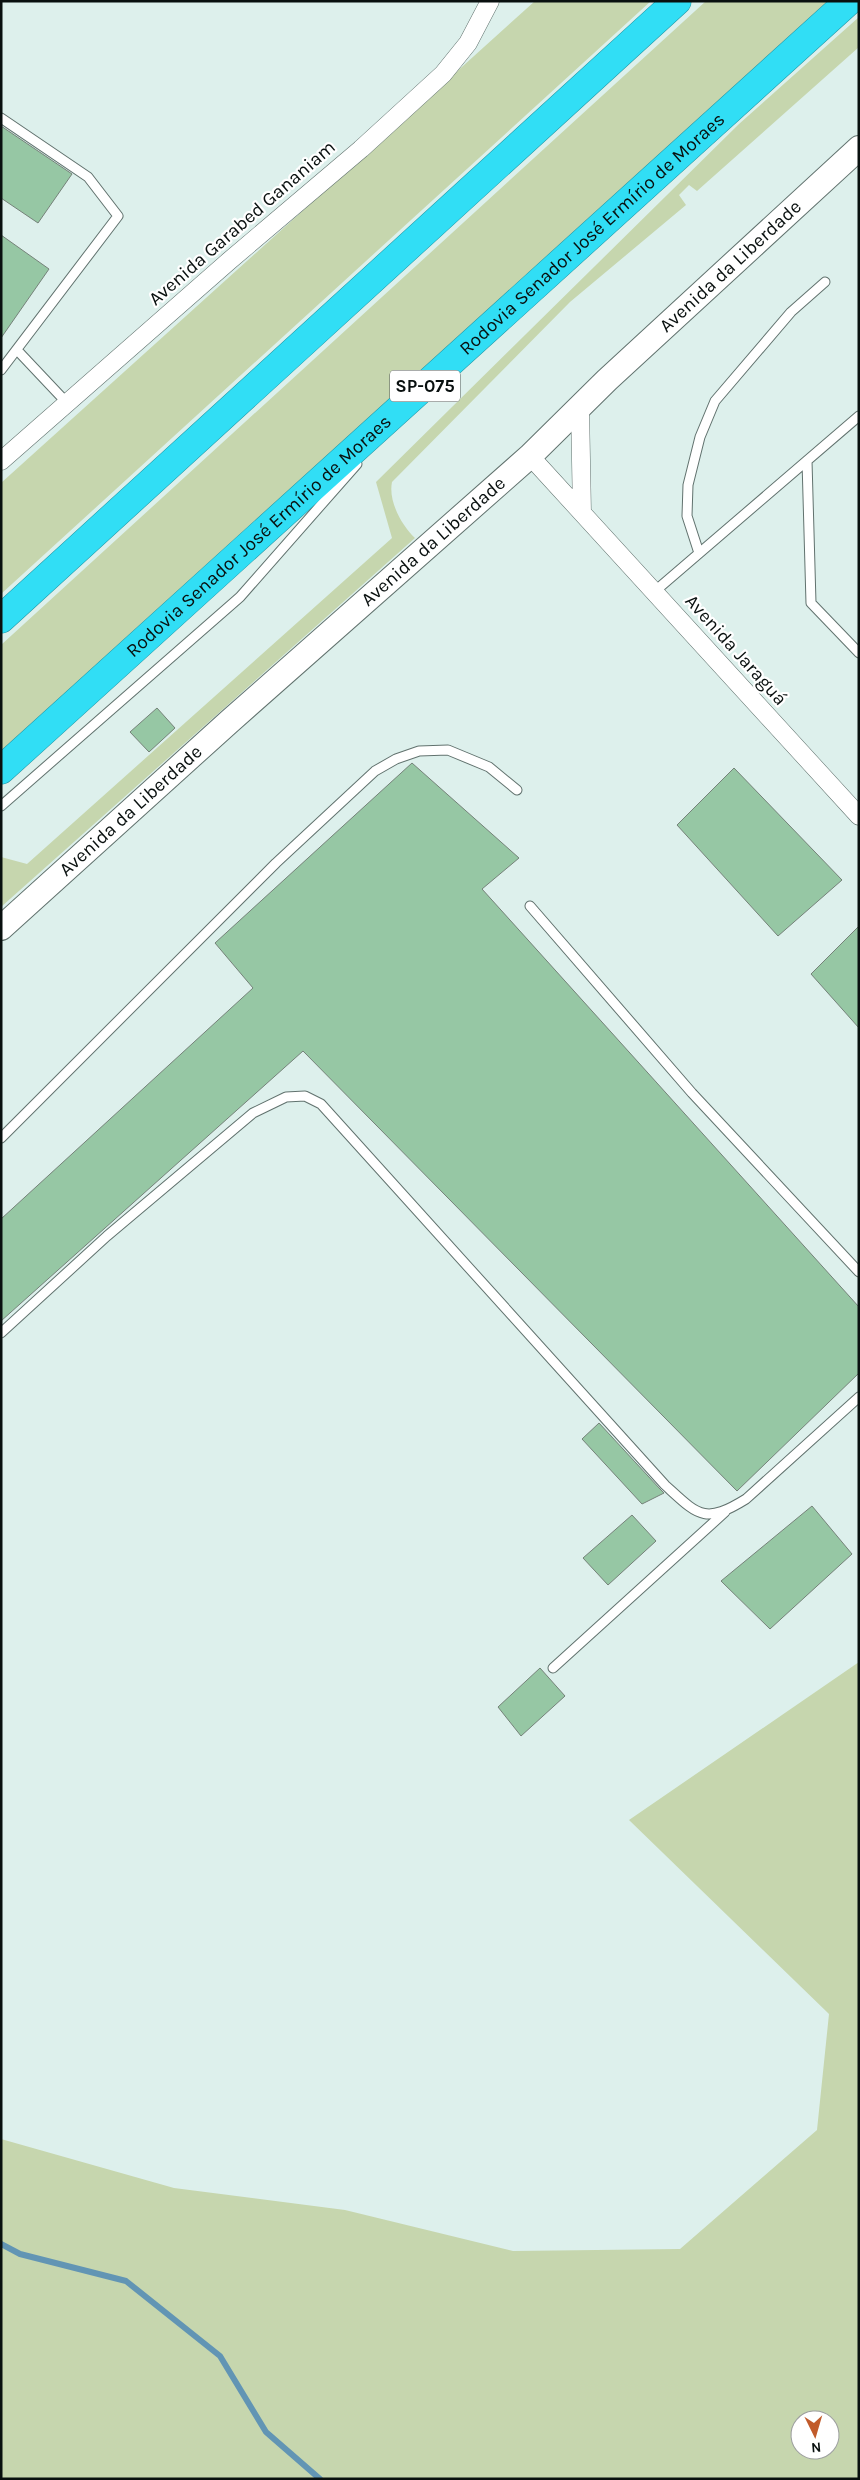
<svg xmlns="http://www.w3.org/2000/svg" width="860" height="2480" viewBox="0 0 860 2480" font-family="Karla,sans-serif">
<rect width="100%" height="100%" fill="#ddf0ec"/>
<!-- green -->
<path fill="#c6d6ae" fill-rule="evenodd" d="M535 1H651L1 594V483Z
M706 1H828L1 753V645Z
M859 17V47L697 191 689 185 679 195 686 205 570 302 392 482C388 501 402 526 415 538L1 907V857L27 864 392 538 376 482 739 124Z
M859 1662V2479H1V2139L174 2188 345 2210 513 2251 680 2249 817 2130 829 2014 629 1820ZM800 2420H830V2450H800Z"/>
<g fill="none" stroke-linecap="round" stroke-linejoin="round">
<!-- stream -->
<path stroke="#6295b4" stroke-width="6" d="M1 2244 20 2254 126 2281 220 2356 266 2432 320 2479"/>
</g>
<!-- building -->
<path fill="#96c7a4" stroke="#758279" d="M1 126 72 174 38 223 1 198Z
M1 235 49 269 1 338Z
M157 708 175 728 149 752 130 732Z
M412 763 519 858 482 889 859 1307V1373L737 1491 303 1051 1 1321V1219L253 988 215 943Z
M734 768 842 880 778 936 677 825Z
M859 926V1028L811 974Z
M599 1423 660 1489 664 1493 642 1504 582 1439Z
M812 1506 852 1554 770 1629 721 1581Z
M632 1515 656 1541 608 1585 583 1558Z
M540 1668 565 1696 521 1736 498 1707Z"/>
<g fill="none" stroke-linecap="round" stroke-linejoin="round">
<defs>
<path id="lane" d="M1 118 88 177 118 216 1 370
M17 350 67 403
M807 461 811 603 859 653
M699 553 687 516 688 485 700 437 715 401 791 312 825 282
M654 592 859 416
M1 806 240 597 357 464
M530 906 692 1093 859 1272
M1 1138 276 863 375 771 396 759 419 751 448 750 489 767 517 790
M1 1333 107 1236 253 1113 286 1097 305 1096 321 1104 665 1485C698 1515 704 1525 746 1499L859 1397
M553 1668 725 1512"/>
<path id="street" d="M580 407 582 513
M530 456 859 816
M1 461 229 261 361 149 443 74 468 43 490 1"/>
<g id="secondary">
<path id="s1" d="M1 928 230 721 530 456 607 380 859 148"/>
</g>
<g id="highway">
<path d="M1 619 677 1"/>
<path id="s2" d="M1 770 849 1"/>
</g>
</defs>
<!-- lane casing -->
<use href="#lane" stroke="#61726e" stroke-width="11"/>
<!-- street casing -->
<use href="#street" stroke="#61726e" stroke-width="19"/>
<!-- secondary casing -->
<use href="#secondary" stroke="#61726e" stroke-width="26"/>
<!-- highway casing -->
<use href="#highway" stroke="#2396a4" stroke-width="29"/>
<!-- lane -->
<use href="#lane" stroke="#fff" stroke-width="9"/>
<!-- street -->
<use href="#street" stroke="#fff" stroke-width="18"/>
<!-- secondary -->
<use href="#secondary" stroke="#fff" stroke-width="24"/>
<!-- highway -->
<use href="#highway" stroke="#31def5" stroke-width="28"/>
</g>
<g text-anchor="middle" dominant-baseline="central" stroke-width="4.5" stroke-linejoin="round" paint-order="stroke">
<!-- shield labels -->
<rect fill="#fff" stroke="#535857" stroke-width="1" x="390" y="370.5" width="70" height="31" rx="4"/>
<g font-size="18" font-weight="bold" fill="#09100f">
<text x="425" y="386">SP-075</text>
</g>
<!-- street labels -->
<g font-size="19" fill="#09100f" stroke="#fff">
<text transform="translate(242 223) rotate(-41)">Avenida Garabed Gananiam</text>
<text stroke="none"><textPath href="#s2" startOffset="798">Rodovia Senador José Ermírio de Moraes</textPath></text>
<text stroke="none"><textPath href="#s1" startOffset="985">Avenida da Liberdade</textPath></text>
<text stroke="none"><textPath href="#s2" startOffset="348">Rodovia Senador José Ermírio de Moraes</textPath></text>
<text stroke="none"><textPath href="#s1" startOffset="580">Avenida da Liberdade</textPath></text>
<text transform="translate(736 650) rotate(48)">Avenida Jaraguá</text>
<text stroke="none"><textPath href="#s1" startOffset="175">Avenida da Liberdade</textPath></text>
</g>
</g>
<!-- border -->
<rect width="860" height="2480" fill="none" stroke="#09100f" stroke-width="5"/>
<!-- north arrow -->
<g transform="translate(815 2435) rotate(175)"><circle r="24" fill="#ffffff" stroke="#9d9f9f"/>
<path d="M0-4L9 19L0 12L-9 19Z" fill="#c15b2b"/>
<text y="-8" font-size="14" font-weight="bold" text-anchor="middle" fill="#09100f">N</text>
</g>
</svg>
